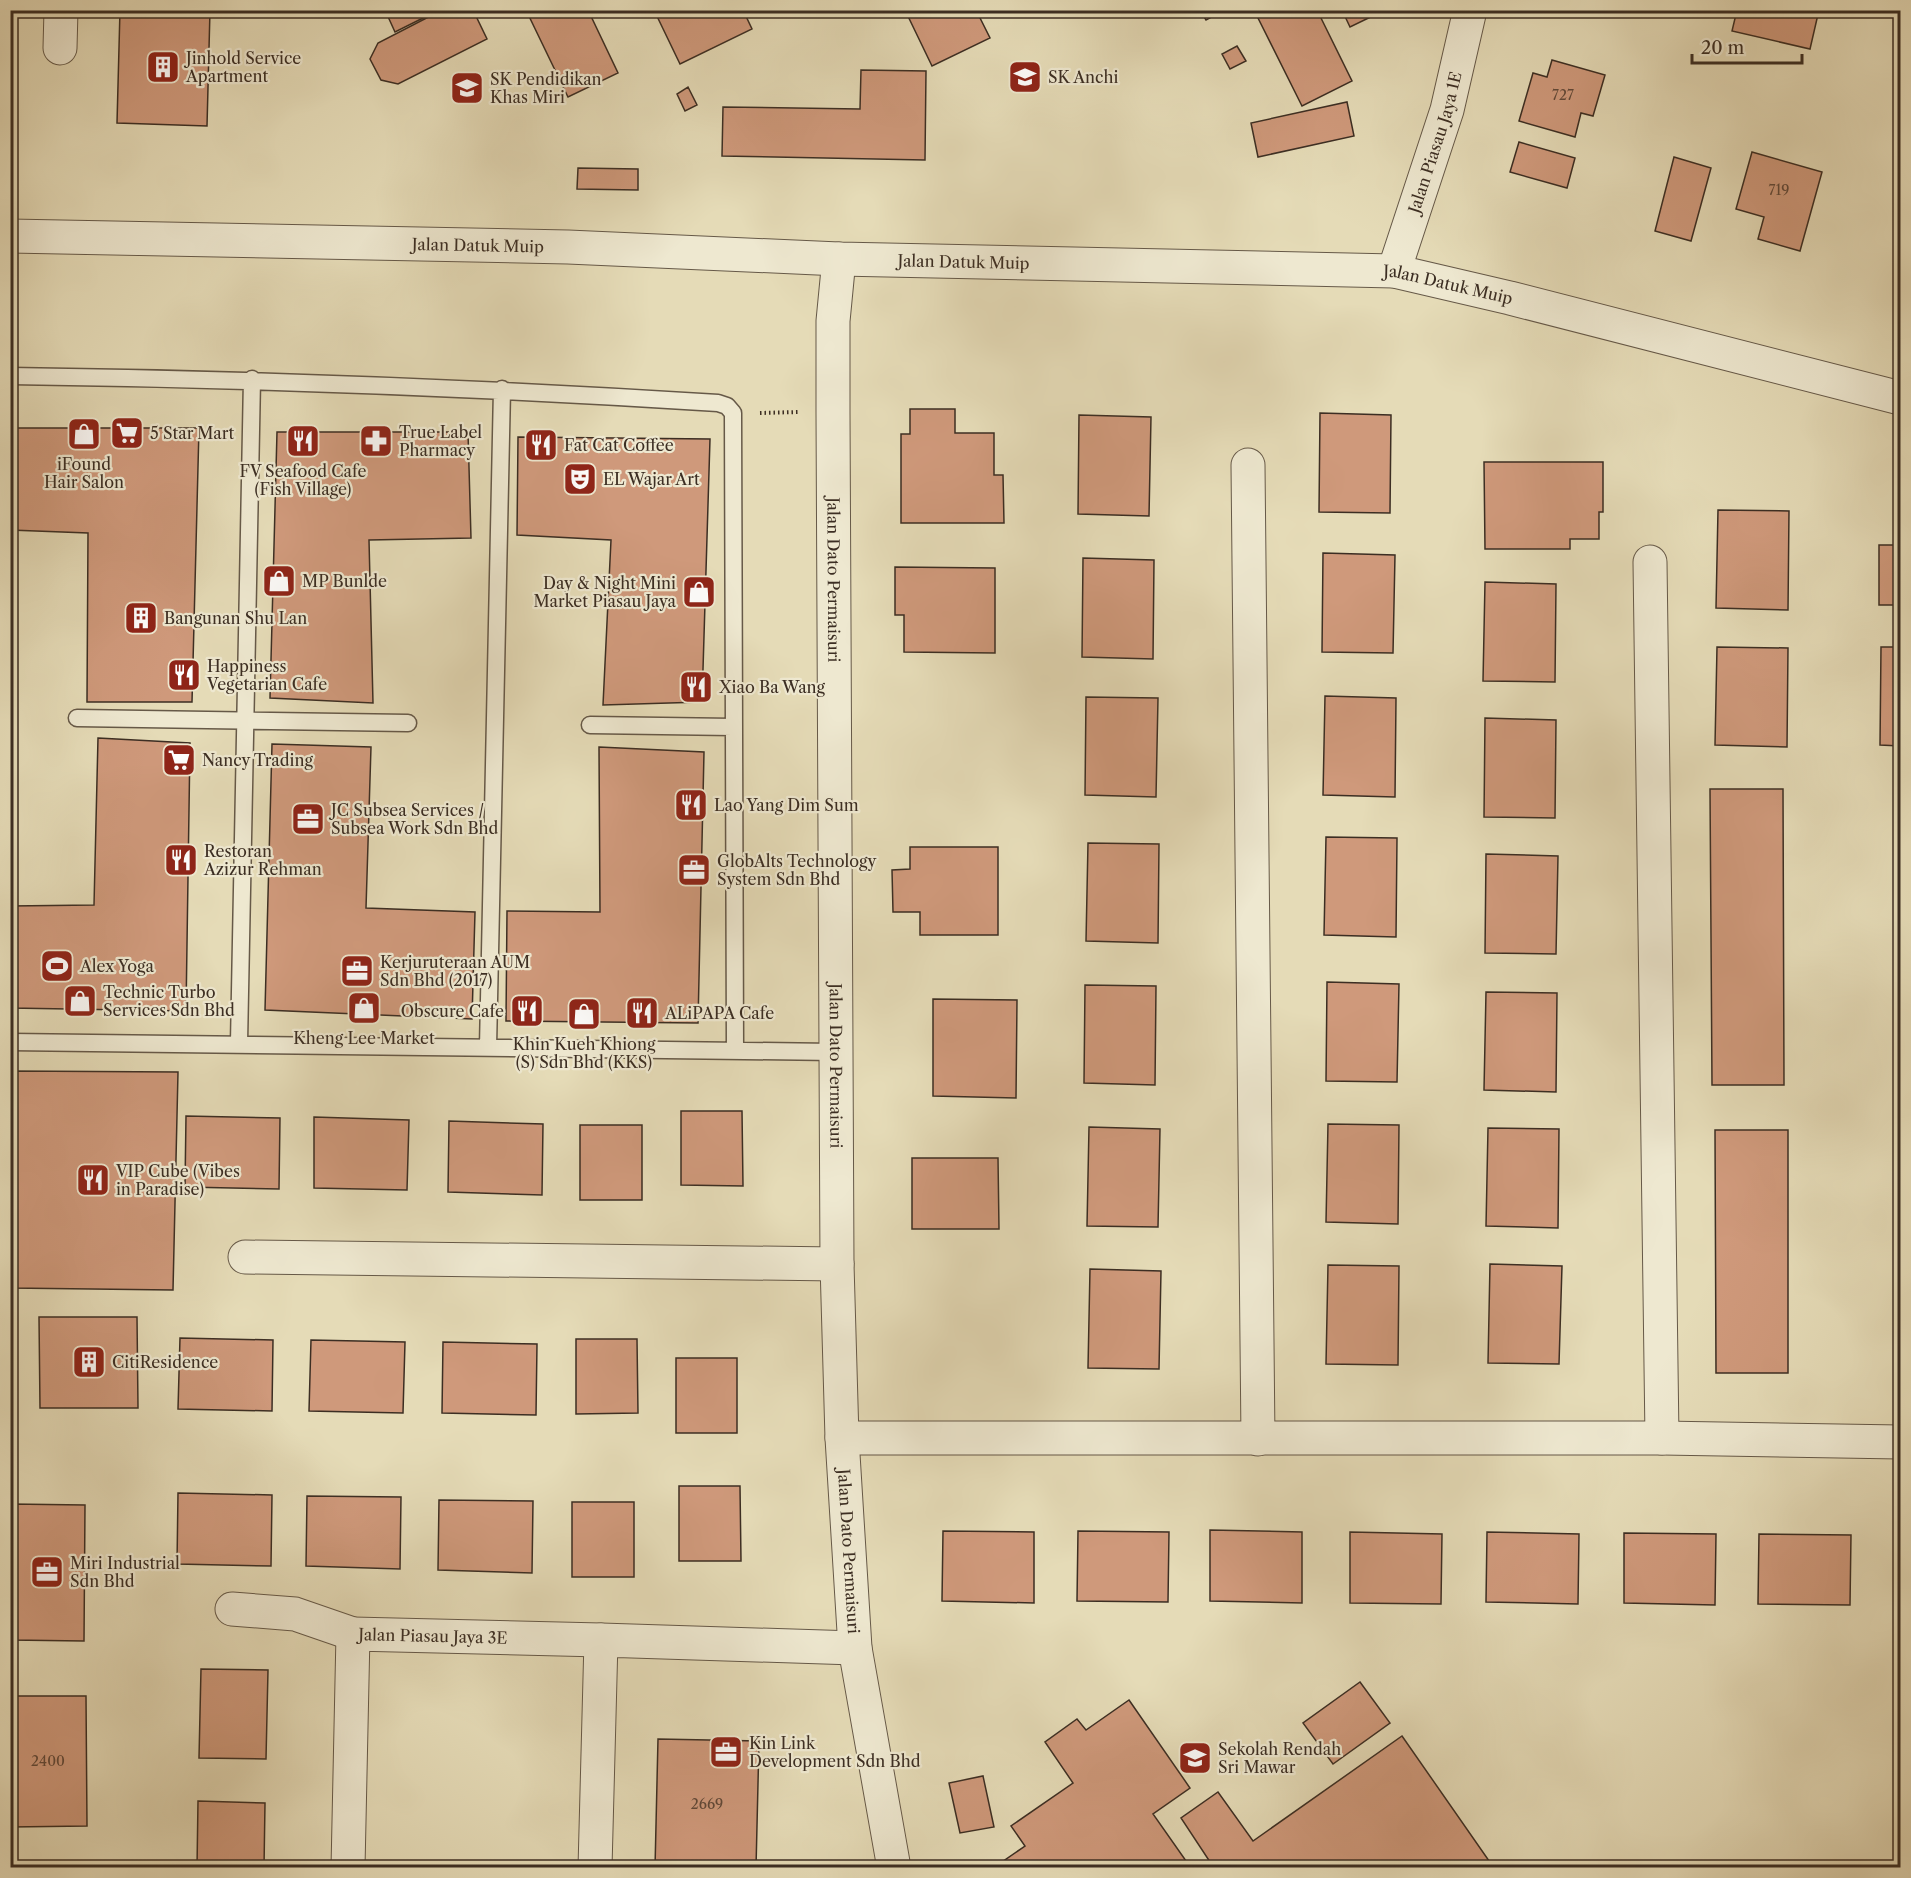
<svg xmlns="http://www.w3.org/2000/svg" width="1911" height="1878" viewBox="0 0 1911 1878" font-family="'Libre Caslon Text',serif">
<rect width="100%" height="100%" fill="#e5dbb7"/>
<filter id="stains"><feTurbulence type="fractalNoise" baseFrequency=".00333" numOctaves="4"/><feColorMatrix values="0 0 0 0 .2 0 0 0 0 .09 0 0 0 0 .02 0 0 0 .5 -.17"/></filter>
<radialGradient id="worn" r=".72"><stop offset=".6" stop-color="#630" stop-opacity="0"/><stop offset="1" stop-color="#630" stop-opacity=".3"/></radialGradient>
<!-- building -->
<path fill="#cf997b" stroke="#3c2e23" stroke-width="1.5" d="M120 10H210L207 126 117 123Z
M385 10H439L395 32Z
M442 10H473L487 39 398 84 381 80 370 59 378 43Z
M526 10H588L618 73 568 97Z
M654 10H743L752 29 680 64Z
M905 10H976L990 38 932 66Z
M1200 10H1220L1221 12 1206 20Z
M1254 10H1317L1352 81 1302 106Z
M1342 10H1385L1350 27Z
M1737 10H1819L1810 49 1732 31Z
M1237 46 1246 61 1230 69 1222 54Z
M1552 60 1605 75 1593 116 1581 113 1575 137 1519 121 1533 73 1547 77Z
M861 70 926 71 925 160 722 156 723 107 860 109Z
M688 87 697 105 685 111 677 94Z
M1347 102 1354 136 1258 157 1251 123Z
M1519 142 1575 158 1567 188 1510 172Z
M1752 152 1822 172 1800 251 1758 239 1764 217 1736 209Z
M1674 157 1711 168 1691 241 1655 231Z
M578 168 638 169V190L577 189Z
M910 409H955V433H994V475H1003L1004 523H901V434H910Z
M1320 413 1391 415 1390 513 1319 512Z
M1079 415 1151 417 1149 516 1078 514Z
M10 428H199L192 702H87L88 533 10 530Z
M277 432H468L471 538 369 540 373 703 270 698Z
M518 437 710 439 702 702 603 705 611 540 517 535Z
M1484 462H1603V512H1599V539H1570V549H1485Z
M1718 510 1789 511 1788 610 1716 608Z
M1879 545H1900V605H1879Z
M1323 553 1395 555 1393 653 1322 652Z
M1083 558 1154 560 1153 659 1082 657Z
M895 567 995 568V653L904 652V615H895Z
M1485 582 1556 584 1555 682 1483 681Z
M1717 647 1788 648 1787 747 1715 745Z
M1881 647H1900V746L1880 745Z
M1325 696 1396 698 1395 797 1323 795Z
M1086 697 1158 698 1156 797 1085 795Z
M1485 718 1556 720 1555 818 1484 817Z
M98 738 190 743 186 1011 10 1008V906L94 905Z
M272 744 371 747 366 908 475 912 472 1019 265 1010Z
M599 747 704 752 698 1023 506 1021 507 911 600 912Z
M1894 788H1900V1084H1895Z
M1710 789H1783L1784 1085H1712Z
M1326 837 1397 838 1396 937 1324 935Z
M1088 843 1159 844 1158 943 1086 941Z
M910 847H998V935H920V912H893L892 870 910 869Z
M1486 854 1558 856 1556 954 1485 953Z
M1327 982 1399 984 1397 1082 1326 1081Z
M1085 985 1156 986 1155 1085 1084 1083Z
M1486 992 1557 993 1556 1092 1484 1090Z
M933 999 1017 1000 1016 1098 933 1096Z
M10 1071 178 1072 173 1290 10 1288Z
M681 1111H742L743 1186 681 1185Z
M186 1116 280 1118 279 1189 185 1187Z
M314 1117 409 1120 407 1190 314 1188Z
M449 1121 543 1124 542 1195 448 1192Z
M1328 1124 1399 1125 1398 1224 1326 1222Z
M580 1125H642V1200H580Z
M1089 1127 1160 1129 1158 1227 1087 1226Z
M1488 1128 1559 1129 1558 1228 1486 1226Z
M1895 1129H1900V1371H1896Z
M1715 1130H1788V1373H1716Z
M912 1158H998L999 1229H912Z
M1490 1264 1562 1266 1559 1364 1488 1363Z
M1328 1265 1399 1266 1398 1365 1326 1364Z
M1090 1269 1161 1271 1159 1369 1088 1368Z
M39 1317H137L138 1408H40Z
M180 1338 273 1340 272 1411 178 1409Z
M576 1339H637L638 1413 576 1414Z
M311 1340 405 1342 403 1413 309 1411Z
M443 1342 537 1344 536 1415 442 1413Z
M676 1358H737V1433H676Z
M679 1486H740L741 1561H679Z
M178 1493 272 1495 271 1566 177 1564Z
M307 1496 401 1497 400 1569 306 1566Z
M439 1500 533 1501 532 1573 438 1570Z
M572 1502H634V1577H572Z
M10 1504 85 1505 84 1641 10 1640Z
M1210 1530 1302 1532V1603L1210 1601Z
M943 1531 1034 1532V1603L942 1601Z
M1078 1531 1169 1532 1168 1602 1077 1601Z
M1350 1532 1442 1534 1441 1604 1350 1603Z
M1487 1532 1579 1534 1578 1604 1486 1602Z
M1624 1533 1716 1534 1715 1605 1624 1603Z
M1759 1534 1851 1535 1850 1605 1758 1604Z
M1895 1535H1900V1606L1895 1605Z
M201 1669 268 1670 266 1759 199 1758Z
M1360 1682 1390 1723 1333 1764 1303 1723Z
M10 1696H86L87 1826 10 1827Z
M1129 1700 1190 1788 1153 1814 1191 1868H1006L1002 1862 1025 1846 1011 1826 1073 1783 1045 1742 1077 1719 1086 1730Z
M1402 1736 1494 1868H1214L1181 1818 1218 1792 1253 1841Z
M658 1739 759 1741 756 1868H655Z
M983 1776 994 1827 960 1833 949 1783Z
M198 1801 265 1803 264 1868H197Z"/>
<g fill="none" stroke-linecap="round" stroke-linejoin="round">
<defs>
<path id="lane" d="M10 376C247 379 482 388 718 403L727 406 733 413 735 1051
M77 718 408 723
M590 725 733 727
M10 1042 835 1052
M239 1043 252 379
M488 1047 502 389"/>
<g id="street">
<path d="M60 48 61 10"/>
<path id="s1" d="M10 236 568 247 839 259 1394 271 1510 298 1900 398"/>
<path id="s2" d="M839 259 833 321V412L837 1264 842 1438 855 1648 894 1868"/>
<path id="s3" d="M1394 271 1447 110 1470 10"/>
<path d="M1248 465 1258 1439"/>
<path d="M1650 562 1662 1438"/>
<path d="M245 1257 837 1264"/>
<path d="M842 1438H1662L1900 1442"/>
<path d="M232 1609 295 1614 353 1634"/>
<path id="s4" d="M348 1868 353 1634 601 1640"/>
<path d="M595 1868 601 1640 855 1648"/>
</g>
</defs>
<!-- lane casing -->
<use href="#lane" stroke="#665948" stroke-width="19"/>
<!-- street casing -->
<use href="#street" stroke="#665948" stroke-width="35"/>
<!-- path -->
<path stroke="#3c2e23" stroke-width="4" stroke-dasharray="1.5 3" stroke-linecap="butt" d="M760 413 798 412"/>
<!-- lane -->
<use href="#lane" stroke="#eee8d0" stroke-width="16"/>
<!-- street -->
<use href="#street" stroke="#eee8d0" stroke-width="33"/>
</g>
<!-- icons -->
<defs>
<symbol id="building-square" viewBox="-11 -11 22 22"><rect x="-9" y="-9" width="18" height="18" rx="4" fill="#8f2418" stroke="#eee8d0"/><path d="M-4-6H4V6H1V3H-1V6H-4ZM-2.5-4.3h1.7v1.8h-1.7ZM.8-4.3h1.7v1.8H.8ZM-2.5-1h1.7V.8h-1.7ZM.8-1h1.7V.8H.8Z" fill="#fff"/></symbol>
<symbol id="school-square" viewBox="-11 -11 22 22"><rect x="-9" y="-9" width="18" height="18" rx="4" fill="#8f2418" stroke="#eee8d0"/><path d="M0-5L7-2L0 1L-7-2ZM-4 1L0 2.5L4 1V4Q0 6-4 4Z" fill="#fff"/></symbol>
<symbol id="supermarket-square" viewBox="-11 -11 22 22"><rect x="-9" y="-9" width="18" height="18" rx="4" fill="#8f2418" stroke="#eee8d0"/><path d="M-6-5.5h2.5l.6 2H6L4.5 2H-2.5L-4.4-4H-6ZM-1.5 3.2a1.3 1.3 0 1 0 .1 0ZM3 3.2a1.3 1.3 0 1 0 .1 0Z" fill="#fff"/></symbol>
<symbol id="shop-square" viewBox="-11 -11 22 22"><rect x="-9" y="-9" width="18" height="18" rx="4" fill="#8f2418" stroke="#eee8d0"/><path d="M-5-2.5h2.3a2.7 3.5 0 0 1 5.4 0H5L5.5 6h-11ZM-1.5-2.5h3a1.5 2.3 0 0 0-3 0Z" fill="#fff"/></symbol>
<symbol id="restaurant-square" viewBox="-11 -11 22 22"><rect x="-9" y="-9" width="18" height="18" rx="4" fill="#8f2418" stroke="#eee8d0"/><path d="M-5-6h1v4h1v-4h1v4h1v-4h1v5L-1.5 .5V6h-2V.5L-5-1ZM5-6V6H3V1.5H1.5Q1.5-4 5-6Z" fill="#fff"/></symbol>
<symbol id="pharmacy-square" viewBox="-11 -11 22 22"><rect x="-9" y="-9" width="18" height="18" rx="4" fill="#8f2418" stroke="#eee8d0"/><path d="M-2-6h4v4h4v4h-4v4h-4v-4h-4v-4h4Z" fill="#fff"/></symbol>
<symbol id="theatre-square" viewBox="-11 -11 22 22"><rect x="-9" y="-9" width="18" height="18" rx="4" fill="#8f2418" stroke="#eee8d0"/><path d="M-5-5.5Q0-4 5-5.5V0Q5 5 0 6Q-5 5-5 0ZM-3.3-2.5H-1v1.5H-3.3ZM1-2.5H3.3v1.5H1ZM-2.8 1Q0 5.5 2.8 1Z" fill="#fff"/></symbol>
<symbol id="office-square" viewBox="-11 -11 22 22"><rect x="-9" y="-9" width="18" height="18" rx="4" fill="#8f2418" stroke="#eee8d0"/><path d="M-6-3h4V-5.5h4V-3h4V5H-6ZM-1-4.5V-3h2v-1.5ZM-6 0V1H6V0Z" fill="#fff"/></symbol>
<symbol id="stadium-square" viewBox="-11 -11 22 22"><rect x="-9" y="-9" width="18" height="18" rx="4" fill="#8f2418" stroke="#eee8d0"/><path d="M0-5a6.5 5 0 1 0 0 10a6.5 5 0 1 0 0-10ZM-3.5-1.8h7v3.6h-7Z" fill="#fff"/></symbol>
</defs>
<g fill-rule="evenodd">
<use href="#building-square" x="144" y="48" width="38" height="38"/>
<use href="#school-square" x="1006" y="58" width="38" height="38"/>
<use href="#school-square" x="448" y="69" width="38" height="38"/>
<use href="#supermarket-square" x="108" y="414" width="38" height="38"/>
<use href="#shop-square" x="65" y="415" width="38" height="38"/>
<use href="#restaurant-square" x="284" y="422" width="38" height="38"/>
<use href="#pharmacy-square" x="357" y="422" width="38" height="38"/>
<use href="#restaurant-square" x="522" y="426" width="38" height="38"/>
<use href="#theatre-square" x="561" y="460" width="38" height="38"/>
<use href="#shop-square" x="260" y="562" width="38" height="38"/>
<use href="#shop-square" x="680" y="573" width="38" height="38"/>
<use href="#building-square" x="122" y="599" width="38" height="38"/>
<use href="#restaurant-square" x="165" y="656" width="38" height="38"/>
<use href="#restaurant-square" x="677" y="668" width="38" height="38"/>
<use href="#supermarket-square" x="160" y="741" width="38" height="38"/>
<use href="#restaurant-square" x="672" y="786" width="38" height="38"/>
<use href="#office-square" x="289" y="800" width="38" height="38"/>
<use href="#restaurant-square" x="162" y="841" width="38" height="38"/>
<use href="#office-square" x="675" y="851" width="38" height="38"/>
<use href="#stadium-square" x="38" y="947" width="38" height="38"/>
<use href="#office-square" x="338" y="952" width="38" height="38"/>
<use href="#shop-square" x="61" y="982" width="38" height="38"/>
<use href="#shop-square" x="345" y="989" width="38" height="38"/>
<use href="#restaurant-square" x="508" y="992" width="38" height="38"/>
<use href="#restaurant-square" x="623" y="994" width="38" height="38"/>
<use href="#shop-square" x="565" y="995" width="38" height="38"/>
<use href="#restaurant-square" x="74" y="1161" width="38" height="38"/>
<use href="#building-square" x="70" y="1343" width="38" height="38"/>
<use href="#office-square" x="28" y="1553" width="38" height="38"/>
<use href="#office-square" x="707" y="1733" width="38" height="38"/>
<use href="#school-square" x="1176" y="1739" width="38" height="38"/>
</g>
<g text-anchor="middle" dominant-baseline="central" stroke-width="4.5" stroke-linejoin="round" paint-order="stroke">
<!-- number labels -->
<g font-size="14" fill="#614939">
<text x="1563" y="95">727</text>
<text x="1779" y="190">719</text>
<text x="48" y="1761">2400</text>
<text x="707" y="1804">2669</text>
</g>
<!-- poi labels -->
<g font-size="16" fill="#3c2e23" stroke="#eee8d0" text-anchor="start">
<text x="186" y="58">Jinhold Service<tspan x="186" dy="18">Apartment</tspan></text>
<text x="1048" y="77">SK Anchi</text>
<text x="490" y="79">SK Pendidikan<tspan x="490" dy="18">Khas Miri</tspan></text>
<text x="399" y="432">True Label<tspan x="399" dy="18">Pharmacy</tspan></text>
<text x="150" y="433">5 Star Mart</text>
<text x="564" y="445">Fat Cat Coffee</text>
<text x="84" y="464" text-anchor="middle">iFound<tspan x="84" dy="18">Hair Salon</tspan></text>
<text x="303" y="471" text-anchor="middle">FV Seafood Cafe<tspan x="303" dy="18">(Fish Village)</tspan></text>
<text x="603" y="479">EL Wajar Art</text>
<text x="302" y="581">MP Bunlde</text>
<text x="676" y="583" text-anchor="end">Day &amp; Night Mini<tspan x="676" dy="18">Market Piasau Jaya</tspan></text>
<text x="164" y="618">Bangunan Shu Lan</text>
<text x="207" y="666">Happiness<tspan x="207" dy="18">Vegetarian Cafe</tspan></text>
<text x="719" y="687">Xiao Ba Wang</text>
<text x="202" y="760">Nancy Trading</text>
<text x="714" y="805">Lao Yang Dim Sum</text>
<text x="331" y="810">JC Subsea Services /<tspan x="331" dy="18">Subsea Work Sdn Bhd</tspan></text>
<text x="204" y="851">Restoran<tspan x="204" dy="18">Azizur Rehman</tspan></text>
<text x="717" y="861">GlobAlts Technology<tspan x="717" dy="18">System Sdn Bhd</tspan></text>
<text x="380" y="962">Kerjuruteraan AUM<tspan x="380" dy="18">Sdn Bhd (2017)</tspan></text>
<text x="80" y="966">Alex Yoga</text>
<text x="103" y="992">Technic Turbo<tspan x="103" dy="18">Services Sdn Bhd</tspan></text>
<text x="504" y="1011" text-anchor="end">Obscure Cafe</text>
<text x="665" y="1013">ALiPAPA Cafe</text>
<text x="364" y="1038" text-anchor="middle">Kheng Lee Market</text>
<text x="584" y="1044" text-anchor="middle">Khin Kueh Khiong<tspan x="584" dy="18">(S) Sdn Bhd (KKS)</tspan></text>
<text x="116" y="1171">VIP Cube (Vibes<tspan x="116" dy="18">in Paradise)</tspan></text>
<text x="112" y="1362">CitiResidence</text>
<text x="70" y="1563">Miri Industrial<tspan x="70" dy="18">Sdn Bhd</tspan></text>
<text x="749" y="1743">Kin Link<tspan x="749" dy="18">Development Sdn Bhd</tspan></text>
<text x="1218" y="1749">Sekolah Rendah<tspan x="1218" dy="18">Sri Mawar</tspan></text>
</g>
<!-- street labels -->
<g font-size="16" fill="#3c2e23" stroke="#eee8d0">
<text stroke="none"><textPath href="#s3" startOffset="135">Jalan Piasau Jaya 1E</textPath></text>
<text stroke="none"><textPath href="#s1" startOffset="468">Jalan Datuk Muip</textPath></text>
<text stroke="none"><textPath href="#s1" startOffset="954">Jalan Datuk Muip</textPath></text>
<text stroke="none"><textPath href="#s1" startOffset="1440">Jalan Datuk Muip</textPath></text>
<text stroke="none"><textPath href="#s2" startOffset="321">Jalan Dato Permaisuri</textPath></text>
<text stroke="none"><textPath href="#s2" startOffset="807">Jalan Dato Permaisuri</textPath></text>
<text stroke="none"><textPath href="#s2" startOffset="1293">Jalan Dato Permaisuri</textPath></text>
<text stroke="none"><textPath href="#s4" startOffset="314">Jalan Piasau Jaya 3E</textPath></text>
</g>
</g>
<!-- margin -->
<rect width="1911" height="1878" fill="none" stroke="#e5dbb7" stroke-width="36"/>
<rect x="12" y="12" width="1887" height="1854" fill="none" stroke="#3c2e23" stroke-width="3"/>
<rect x="18" y="18" width="1875" height="1842" fill="none" stroke="#3c2e23" stroke-width="1.5"/>
<!-- scale -->
<path d="M1692 54v9h110v-9" fill="none" stroke="#3c2e23" stroke-width="3"/>
<text x="1701" y="54" font-size="18" fill="#3c2e23" stroke="#eee8d0" stroke-width="4.5" paint-order="stroke">20 m</text>
<rect width="100%" height="100%" filter="url(#stains)"/>
<rect width="100%" height="100%" fill="url(#worn)"/>
</svg>
